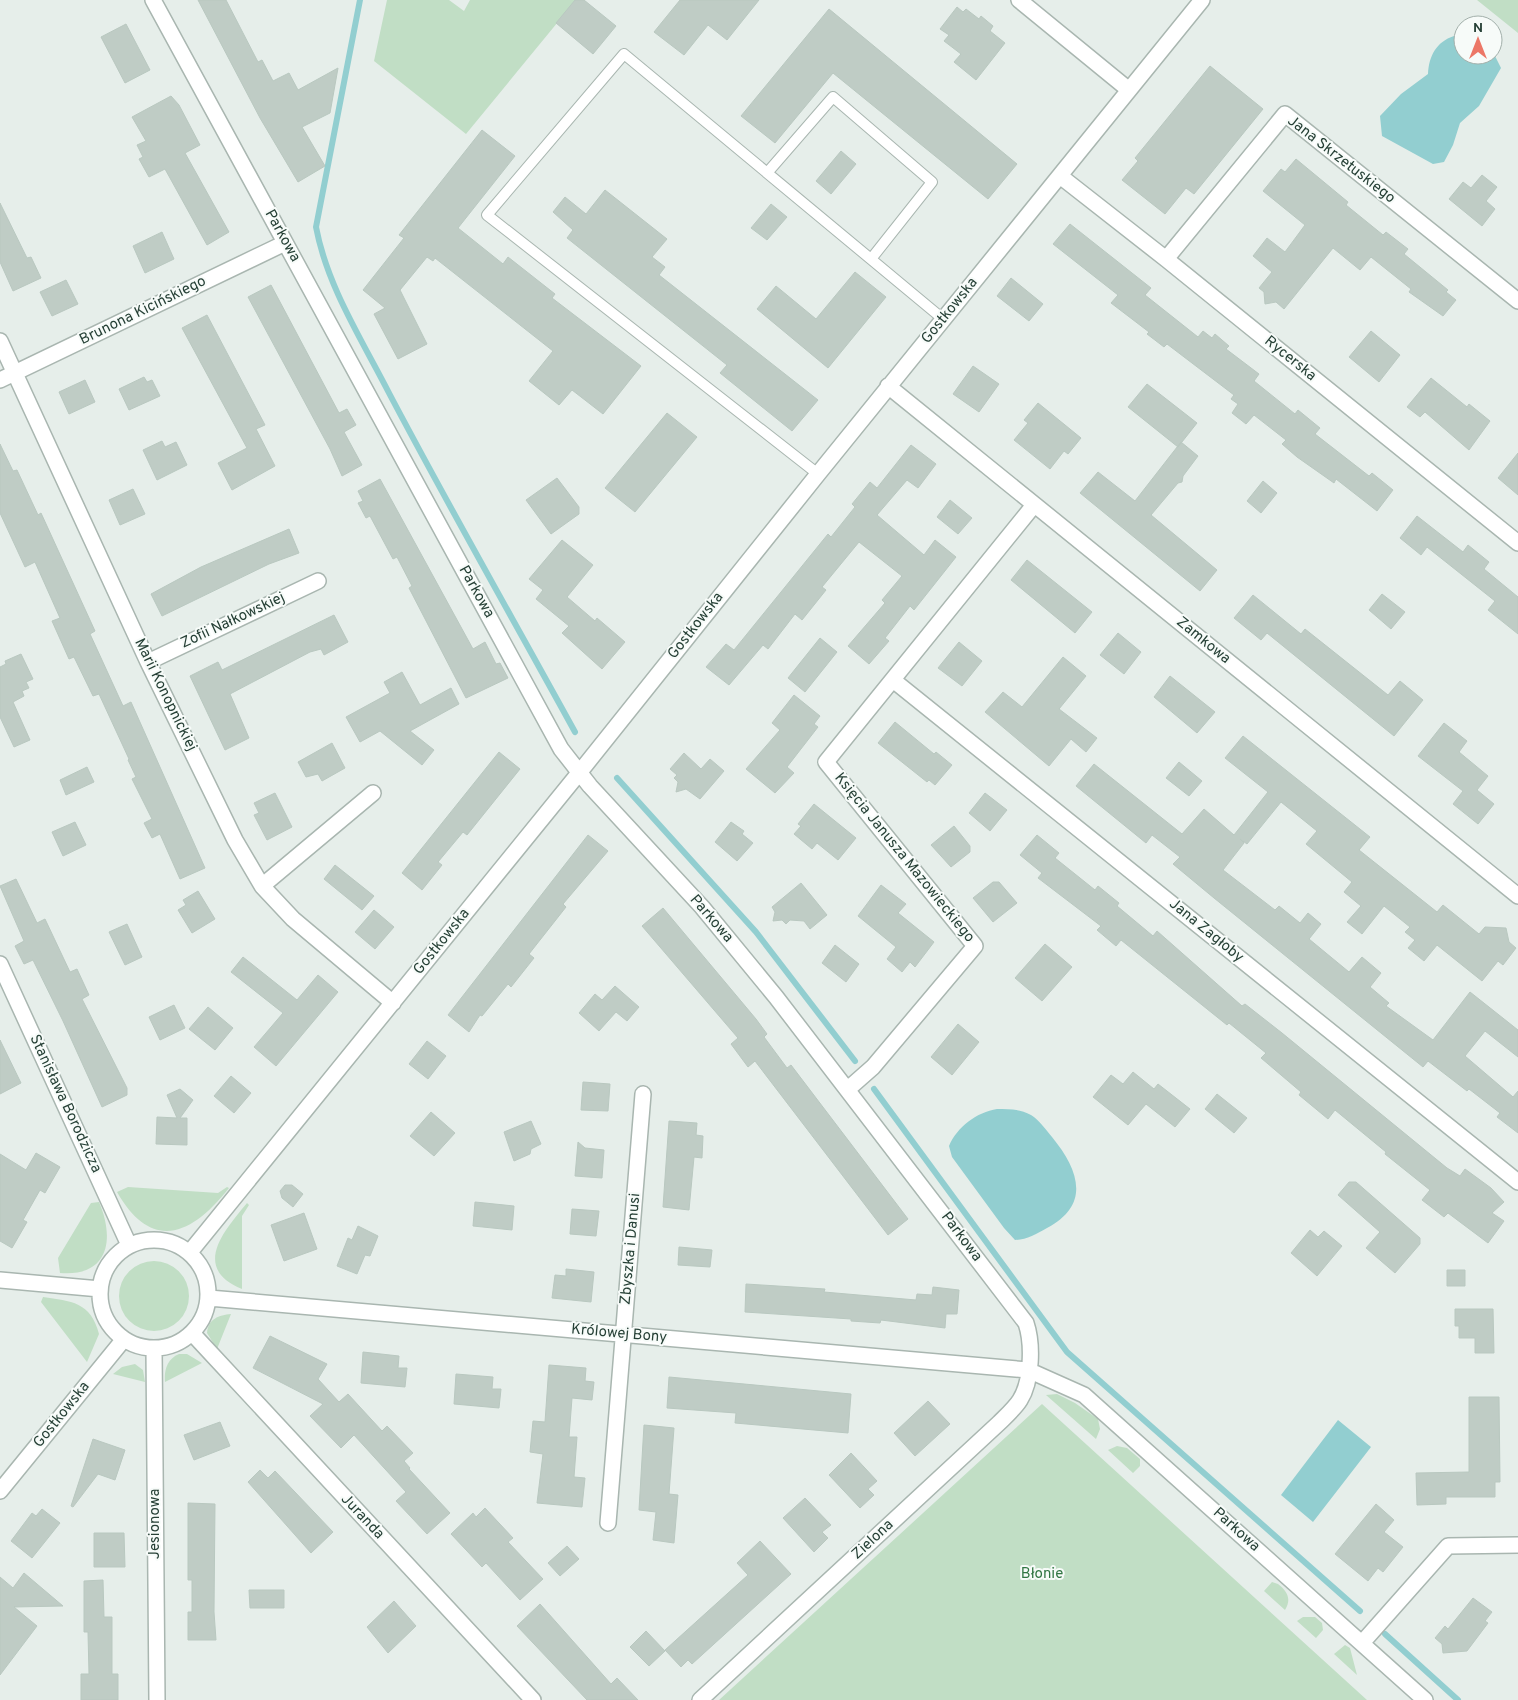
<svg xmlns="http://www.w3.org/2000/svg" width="1518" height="1700" viewBox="0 0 1518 1700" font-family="Overpass,sans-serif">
<rect width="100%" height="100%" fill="#e6eeea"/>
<!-- green -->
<path fill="#c1dec5" d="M387 0H449L464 11 470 0H576L466 134 374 61Z
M1477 0H1518V33Z
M128 1187 218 1193 227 1187 229 1188C192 1235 152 1253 117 1192Z
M99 1202C115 1239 109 1277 60 1273L58 1258 91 1203Z
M247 1203 249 1205 242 1216V1289C191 1268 224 1231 247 1203Z
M119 1296a35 35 0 1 1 70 0a35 35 0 1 1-70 0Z
M43 1297C71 1301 91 1302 99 1334L87 1362 41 1302Z
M231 1314 217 1349 207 1333C208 1319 219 1315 231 1314Z
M179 1354H187L202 1363 165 1382C164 1370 167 1359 179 1354Z
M135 1364 143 1370 145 1382 113 1374 122 1367Z
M1057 1394 1075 1403 1098 1419 1100 1429 1096 1439 1046 1395Z
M1042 1404 1367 1700H719Z
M1117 1446 1127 1448 1140 1459V1466L1133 1473 1108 1450Z
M1272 1582 1278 1584C1287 1591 1292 1599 1285 1610L1264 1591Z
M1303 1617H1315L1322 1623 1323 1630 1316 1638 1297 1621Z
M1345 1645 1350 1648 1357 1675 1334 1654Z"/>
<!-- water -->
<path fill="#92ced0" d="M1454 36H1463V55H1493V52L1501 68 1479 106 1460 123 1453 145 1444 162 1433 164 1382 136 1380 116 1401 94 1428 74C1429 56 1436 42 1454 36Z
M997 1109C1009 1109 1020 1109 1031 1115 1039 1120 1046 1130 1052 1137 1078 1169 1092 1204 1047 1228 1036 1234 1027 1240 1015 1240L1004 1228 952 1157 949 1146C957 1127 977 1112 997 1109Z
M1338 1420 1371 1447 1313 1522 1281 1495Z"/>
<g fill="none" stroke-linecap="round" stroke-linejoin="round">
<!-- stream -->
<path stroke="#92ced0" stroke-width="6" d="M360 0 316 227C327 286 362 340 389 393 449 507 513 619 575 732
M617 778 756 932 855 1061
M874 1089 1067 1352 1360 1611
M1385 1634 1458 1700"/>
</g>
<!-- building -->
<path fill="#bfccc5" stroke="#b9c8c0" d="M198 0H226L258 62 262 60 273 81 289 73 298 90 338 68 330 113 302 127 325 166 298 182 260 118Z
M575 0H584L616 26 593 54 556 23Z
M680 0H759L727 40 708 25 684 55 654 32Z
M957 7 963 12 966 9 979 19 981 16 993 26 990 31 1005 43 976 80 954 62 961 54 944 41 949 35 940 29Z
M829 9 1017 164 988 199 833 73 775 143 741 116Z
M126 24 150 70 125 83 101 37Z
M1210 66 1263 109 1194 194 1186 188 1165 214 1122 180 1138 161 1135 158Z
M171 96 179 105 200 145 185 153 229 232 207 245 165 169 149 177 139 159 143 157 137 145 146 141 132 117Z
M482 130 515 156 458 228 503 264 508 257 555 294 552 298 641 366 603 414 572 390 559 405 529 381 553 351 435 258 433 261 427 257 400 290 427 344 398 359 374 314 385 308 363 290 404 238 399 235Z
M841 151 856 164 831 194 816 181Z
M1296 159 1348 202 1346 205 1383 235 1386 232 1408 249 1404 254 1448 290 1446 292 1456 300 1443 316 1409 292 1411 289 1371 257 1360 270 1333 248 1284 309 1276 302 1265 304 1264 292 1259 288 1272 272 1253 256 1267 238 1285 252 1305 225 1263 191 1281 169 1285 172Z
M1482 175 1497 187 1486 201 1495 209 1482 226 1449 199 1463 182 1471 188Z
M605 190 667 239 652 257 665 267 659 275 818 400 792 431 720 373 727 365 567 238 573 230 553 212 565 197 586 214Z
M0 203 27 258 31 257 41 278 13 291 0 262Z
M771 204 787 217 767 240 751 228Z
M1070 224 1151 288 1145 295 1198 337 1203 331 1212 338 1215 334 1229 346 1226 349 1259 374 1254 381 1295 414 1298 410 1320 428 1315 434 1369 476 1372 473 1393 490 1377 511 1336 479 1334 483 1297 457 1282 444 1286 440 1254 415 1246 424 1232 413 1238 404 1231 399 1234 395 1167 344 1164 347 1147 334 1149 332 1111 303 1118 295 1053 244Z
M162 232 174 259 145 273 133 246Z
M855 272 886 297 828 368 757 309 776 286 816 319Z
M1011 278 1043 304 1029 321 997 296Z
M66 280 78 304 52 316 40 292Z
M271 285 339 413 347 409 356 425 344 432 362 465 342 476 330 449 248 297Z
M207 315 265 425 256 429 275 466 232 490 218 463 247 448 182 328Z
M1371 331 1400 355 1379 382 1349 357Z
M973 366 999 384 979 412 953 394Z
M144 377 147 382 152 380 160 396 129 410 119 389Z
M1431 378 1467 407 1469 404 1490 421 1469 450 1425 412 1420 417 1407 407Z
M85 380 95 402 69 414 59 392Z
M1147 384 1197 423 1178 447 1128 407Z
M1038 403 1081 438 1068 454 1064 451 1050 469 1014 440 1028 423 1024 420Z
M667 413 697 437 635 512 605 488Z
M162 441 165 447 176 442 187 465 157 480 143 450Z
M1181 442 1198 456 1183 476 1182 482 1178 483 1151 515 1217 570 1200 591 1080 493 1098 472 1135 501Z
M0 444 13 471 17 470 38 515 41 513 95 631 90 634 96 647 123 706 131 702 205 868 180 879 160 834 152 838 144 823 152 819 132 779 136 777 128 760 129 759 99 694 93 696 74 657 69 659 52 621 60 618 35 562 25 567 0 513Z
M911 445 936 464 918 488 907 480 877 515 924 555 935 540 956 557 914 610 910 606 885 638 889 641 869 664 848 646 885 603 882 600 902 576 859 542 822 587 826 590 802 620 795 614 768 649 763 645 729 685 706 667 726 644 734 650 828 534 831 537 855 507 852 504 870 482 877 488Z
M1518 453V495L1498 478Z
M557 478 579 507V514L551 534 526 500Z
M380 479 473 649 485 642 496 664 500 663 508 678 466 698 409 588 412 586 397 557 393 559 370 516 366 518 358 503 363 501 358 491Z
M1263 481 1277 493 1261 513 1247 501Z
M133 489 145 514 120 525 109 500Z
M950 500 972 518 958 534 937 517Z
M1417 516 1463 552 1468 545 1489 562 1484 569 1518 597V634L1488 610 1495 601 1427 547 1421 555 1400 538Z
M289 529 299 553 269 564 162 616 151 594 201 567Z
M562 540 593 565 567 597 595 621 597 618 625 642 602 669 562 633 569 626 536 599 543 590 529 579Z
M1027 560 1092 612 1075 633 1011 580Z
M1382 594 1405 612 1391 629 1369 610Z
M1253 595 1301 634 1305 629 1388 695 1400 681 1423 700 1394 736 1267 633 1261 640 1234 618Z
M334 615 348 642 324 655 321 649 310 652 230 694 249 738 225 750 190 676 218 662 222 670Z
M1118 633 1141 652 1124 674 1100 655Z
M820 638 837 652 805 692 788 678Z
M959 642 982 661 962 686 938 668Z
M21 654 33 679 26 682 29 688 22 691 24 696 13 702 30 740 14 747 0 717V667L6 664 5 661Z
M1063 657 1086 676 1059 709 1097 738 1086 752 1071 739 1049 766 985 712 1003 692 1022 707Z
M402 672 420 705 451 688 459 704 410 731 434 750 422 765 380 731 360 742 346 717 390 693 384 682Z
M1170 676 1215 712 1197 733 1154 697Z
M794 695 820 716 814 724 818 727 787 767 794 773 775 793 746 769 780 730 772 723Z
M895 722 934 754 936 752 952 765 935 785 929 780 927 782 878 743Z
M1444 723 1467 741 1459 752 1488 776 1477 790 1494 804 1478 824 1453 804 1463 791 1418 756Z
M1243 736 1370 837 1359 850 1437 912 1443 905 1479 934 1485 927 1506 928 1509 942 1516 948 1503 965 1498 961 1482 981 1437 945 1424 961 1408 948 1415 940 1405 932 1410 927 1384 906 1362 934 1347 922 1361 906 1344 892 1352 882 1306 844 1317 831 1281 802 1247 844 1240 839 1244 843 1223 870 1275 910 1279 906 1300 923 1308 913 1321 924 1309 939 1349 972 1362 957 1381 973 1370 987 1389 1003 1386 1006 1433 1040 1470 992 1518 1030V1057L1485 1031 1465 1056 1513 1097 1518 1091V1133L1497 1117 1500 1113 1469 1089 1467 1091 1428 1061 1423 1067 1214 898 1173 864 1180 857 1152 835 1146 843 1076 786 1094 764 1182 834 1204 809 1234 835 1268 792 1225 758Z
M332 743 345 768 322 781 318 774 306 777 298 762Z
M499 752 520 769 467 835 463 832 438 862 442 865 422 890 402 873Z
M684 753 701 769 710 759 724 771 700 799 686 789 676 792 678 782 674 778 677 775 670 769Z
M1179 762 1202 781 1189 796 1166 778Z
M87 767 94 782 66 795 60 780Z
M275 793 292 827 267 840 254 815 259 813 254 803Z
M985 793 1007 810 990 831 969 813Z
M814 804 856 838 838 860 817 843 812 849 794 834 801 826 798 824Z
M75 822 86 845 63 856 52 832Z
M731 822 744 831 742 834 753 843 737 861 715 842Z
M954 826 970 846V852L951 867 931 845Z
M588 835 608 851 563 904 566 907 529 954 534 958 511 987 508 984 482 1016 480 1015 469 1032 448 1015Z
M1037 835 1059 853 1055 858 1095 890 1098 886 1119 903 1117 906 1153 936 1157 931 1242 1006 1245 1004 1282 1033 1447 1168 1460 1176 1465 1169 1491 1188 1504 1202 1492 1213 1504 1221 1488 1243 1448 1213 1444 1217 1422 1200 1430 1190 1385 1154 1386 1152 1335 1110 1328 1119 1299 1095 1301 1092 1261 1058 1266 1053 1229 1023 1227 1025 1121 940 1116 946 1097 930 1101 926 1038 878 1042 873 1020 855Z
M335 865 374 896 362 910 324 879Z
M16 879 37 923 45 919 70 972 77 969 89 995 82 999 127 1088V1095L102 1107 63 1021 33 960 24 964 15 946 24 941 0 886Z
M993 882H999L1017 903 993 922 973 898Z
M801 883 827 915 810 929 804 921 790 920 786 924 782 920 773 921 775 912 772 907Z
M881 885 906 904 898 913 934 942 915 967 910 962 902 972 887 959 896 947 858 916Z
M198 891 215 919 192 933 178 910 186 905 183 900Z
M663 908 756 1019 767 1034 764 1037 787 1068 791 1065 908 1219 888 1235 755 1061 748 1067 731 1044 738 1038 642 926Z
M374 910 394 927 375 949 355 932Z
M127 924 142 957 125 965 109 932Z
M1045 944 1072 967 1042 1001 1015 978Z
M835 945 859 964 846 982 822 963Z
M243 957 297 1000 318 975 338 992 276 1066 254 1047 283 1013 231 972Z
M615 986 639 1007 627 1021 616 1012 599 1031 579 1013 595 994 602 1000Z
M174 1005 185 1028 160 1040 149 1017Z
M208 1007 233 1028 215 1050 189 1029Z
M958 1024 979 1042 952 1075 931 1057Z
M0 1040 21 1083 0 1094Z
M427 1041 446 1056 428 1079 409 1064Z
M1133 1072 1154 1089 1158 1084 1190 1109 1175 1127 1146 1104 1128 1125 1093 1097 1111 1075 1123 1084Z
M231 1076 251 1093 234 1113 214 1096Z
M583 1082 610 1084 608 1111 581 1110Z
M180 1089 193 1100 180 1118H187V1145L156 1144 157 1117 177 1118 167 1095Z
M1217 1094 1247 1118 1234 1133 1205 1109Z
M431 1112 455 1133 434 1156 410 1136Z
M531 1121 541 1144 531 1149 530 1154 514 1161 504 1132Z
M669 1121 697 1123 696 1135 703 1136 702 1158 694 1157 689 1210 663 1207Z
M578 1142 585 1148 604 1150 602 1178 575 1176Z
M36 1153 60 1167 45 1193 40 1190 23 1220 27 1222 12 1248 0 1241V1154L26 1170Z
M1349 1182H1356L1420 1238V1244L1395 1273 1366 1248 1380 1232 1338 1195Z
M285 1185H292L303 1194 293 1207 282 1198 280 1191Z
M475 1202 514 1206 512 1230 473 1226Z
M572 1209 599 1211 596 1236 570 1234Z
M304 1213 317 1249 284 1261 271 1225Z
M358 1226 378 1236 370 1256 365 1255 357 1274 337 1266 348 1238 352 1240Z
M1310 1230 1318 1237 1324 1231 1342 1246 1317 1276 1291 1253Z
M679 1247 712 1250 710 1267 678 1265Z
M566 1269 594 1272 591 1302 552 1298 555 1275 566 1276Z
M1447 1270H1465V1286H1447Z
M746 1284 825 1289 824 1292 916 1300 917 1294 932 1295 933 1287 959 1290 957 1314H946L945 1328 881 1320 880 1323 851 1321V1319L745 1312Z
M1455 1309H1493L1494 1353H1475V1338H1459V1326H1455Z
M270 1336 327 1364 318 1379 339 1402 348 1394 382 1431 387 1426 413 1453 404 1461 410 1468 409 1469 450 1513 427 1534 396 1501 406 1492 354 1435 341 1448 310 1416 323 1404 253 1368Z
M363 1352 399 1356 398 1368H407L405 1387 361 1383Z
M549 1365 586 1368 585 1381 594 1382 592 1400 572 1398 569 1437H577L574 1477 585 1478 582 1507 537 1503 543 1454 530 1452 533 1421 545 1422Z
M456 1374 493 1377 492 1389H501L499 1408 454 1404Z
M669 1377 851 1394 848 1433 735 1423 736 1413 667 1408Z
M1469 1397H1499L1500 1482H1495V1497H1446V1504L1417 1505 1416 1473 1469 1472Z
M928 1401 950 1424 915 1456 894 1433Z
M220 1422 230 1446 194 1460 184 1435Z
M644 1425 674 1428 669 1494 678 1495 674 1543 653 1540 656 1512 639 1510Z
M93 1439 125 1450 115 1480 98 1474 73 1507 71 1506Z
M851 1453 877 1481 868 1489 874 1495 860 1508 829 1475Z
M260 1470 268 1478 275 1471 333 1532 311 1553 248 1482Z
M805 1498 831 1525 822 1532 828 1538 814 1552 783 1518Z
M188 1503 215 1504 214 1612 216 1640H188V1612H192V1580H188Z
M1376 1504 1394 1520 1384 1532 1403 1547 1383 1572 1378 1568 1368 1581 1335 1554Z
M485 1508 513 1538 508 1542 543 1579 520 1600 486 1563 482 1567 451 1534 473 1513 476 1517Z
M42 1509 60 1523 32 1558 11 1541 32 1513 36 1516Z
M94 1533H124L125 1567H94Z
M760 1541 791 1574 692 1664 688 1660 681 1667 665 1650 748 1575 737 1563Z
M567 1546 579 1559 560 1576 548 1563Z
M24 1573 63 1606 14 1607 37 1626 0 1675V1577L13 1588Z
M103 1580 104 1617H112V1674H118V1700H81V1674H89L88 1632H84V1581Z
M249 1590H284V1608H250Z
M1473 1598 1492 1612 1485 1621 1488 1623 1467 1651 1443 1653 1442 1644 1435 1638 1445 1626 1448 1629Z
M394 1601 416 1626 388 1653 367 1627Z
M540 1604 611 1684 617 1678 638 1700H587L517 1626Z
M646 1631 665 1651 649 1666 630 1647Z"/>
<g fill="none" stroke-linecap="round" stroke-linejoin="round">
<defs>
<path id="lane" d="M767 173 833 97 932 182 871 259
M818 474 487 215 624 54 943 319"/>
<path id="street" d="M153 0 561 749 590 786 702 907 776 997 1026 1323C1033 1344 1032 1381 1020 1400 1015 1408 1006 1416 999 1423L700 1700
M1019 0 1129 90
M1060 176 1166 259 1518 543
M1166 259 1285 114 1518 301
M0 341 148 662 235 840 262 886 293 919 393 1003
M0 380 285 243
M888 386 1518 896
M148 662 318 581
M893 680 1518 1182
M262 886 373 793
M0 964 129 1245
M848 1089 873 1067 975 946 826 762 1034 505
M100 1294a54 54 0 1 1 108 0a54 54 0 1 1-108 0Z
M190 1252 579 773 818 474 1202 0
M0 1280 100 1289
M209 1298 1028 1370 1084 1395 1425 1700
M192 1333 533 1700
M154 1349 157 1700
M0 1491 124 1339
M608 1523 643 1094
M1362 1643 1448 1546 1518 1545"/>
</defs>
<!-- lane casing -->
<use href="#lane" stroke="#a9b6b0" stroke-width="12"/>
<!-- street casing -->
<use href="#street" stroke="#a9b6b0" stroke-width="18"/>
<!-- lane -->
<use href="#lane" stroke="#fff" stroke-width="10"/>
<!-- street -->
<use href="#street" stroke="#fff" stroke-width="15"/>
</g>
<g text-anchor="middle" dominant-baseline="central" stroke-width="4" stroke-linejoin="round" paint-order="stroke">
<!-- street labels -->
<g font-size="15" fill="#264036" stroke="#f7fbf9">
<text transform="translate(1341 160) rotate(38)">Jana Skrzetuskiego</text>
<text transform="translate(282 236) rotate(61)">Parkowa</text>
<text transform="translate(143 311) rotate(-26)">Brunona Kicińskiego</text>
<text transform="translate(950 311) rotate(-51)">Gostkowska</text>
<text transform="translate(1290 359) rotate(39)">Rycerska</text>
<text transform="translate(476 592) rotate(61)">Parkowa</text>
<text transform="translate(233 621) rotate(-25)">Zofii Nałkowskiej</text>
<text transform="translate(696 626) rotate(-52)">Gostkowska</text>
<text transform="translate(1203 641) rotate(39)">Zamkowa</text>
<text transform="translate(165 695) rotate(64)">Marii Konopnickiej</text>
<text transform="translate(904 858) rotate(51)">Księcia Janusza Mazowieckiego</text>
<text transform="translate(711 919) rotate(49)">Parkowa</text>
<text transform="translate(1206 931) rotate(39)">Jana Zagłoby</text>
<text transform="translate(442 942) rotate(-51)">Gostkowska</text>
<text transform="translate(65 1104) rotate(65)">Stanisława Borodzicza</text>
<text transform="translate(961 1237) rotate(53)">Parkowa</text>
<text transform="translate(631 1249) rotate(-85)">Zbyszka i Danusi</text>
<text transform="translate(619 1334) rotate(5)">Królowej Bony</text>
<text transform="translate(62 1415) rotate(-51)">Gostkowska</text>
<text transform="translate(362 1517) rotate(47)">Juranda</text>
<text transform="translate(155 1524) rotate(-90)">Jesionowa</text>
<text transform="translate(1236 1530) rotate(42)">Parkowa</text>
<text transform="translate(873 1540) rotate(-43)">Zielona</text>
</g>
<!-- park labels -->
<g font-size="15" fill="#317643" stroke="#f7fbf9">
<text x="1042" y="1574">Błonie</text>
</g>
</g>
<!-- north arrow -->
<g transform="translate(1478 40)"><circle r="24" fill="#f7fbf9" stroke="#a3b0ab"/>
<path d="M0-4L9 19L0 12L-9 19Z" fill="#ec7767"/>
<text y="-8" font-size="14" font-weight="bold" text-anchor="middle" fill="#264036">N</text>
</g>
</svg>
